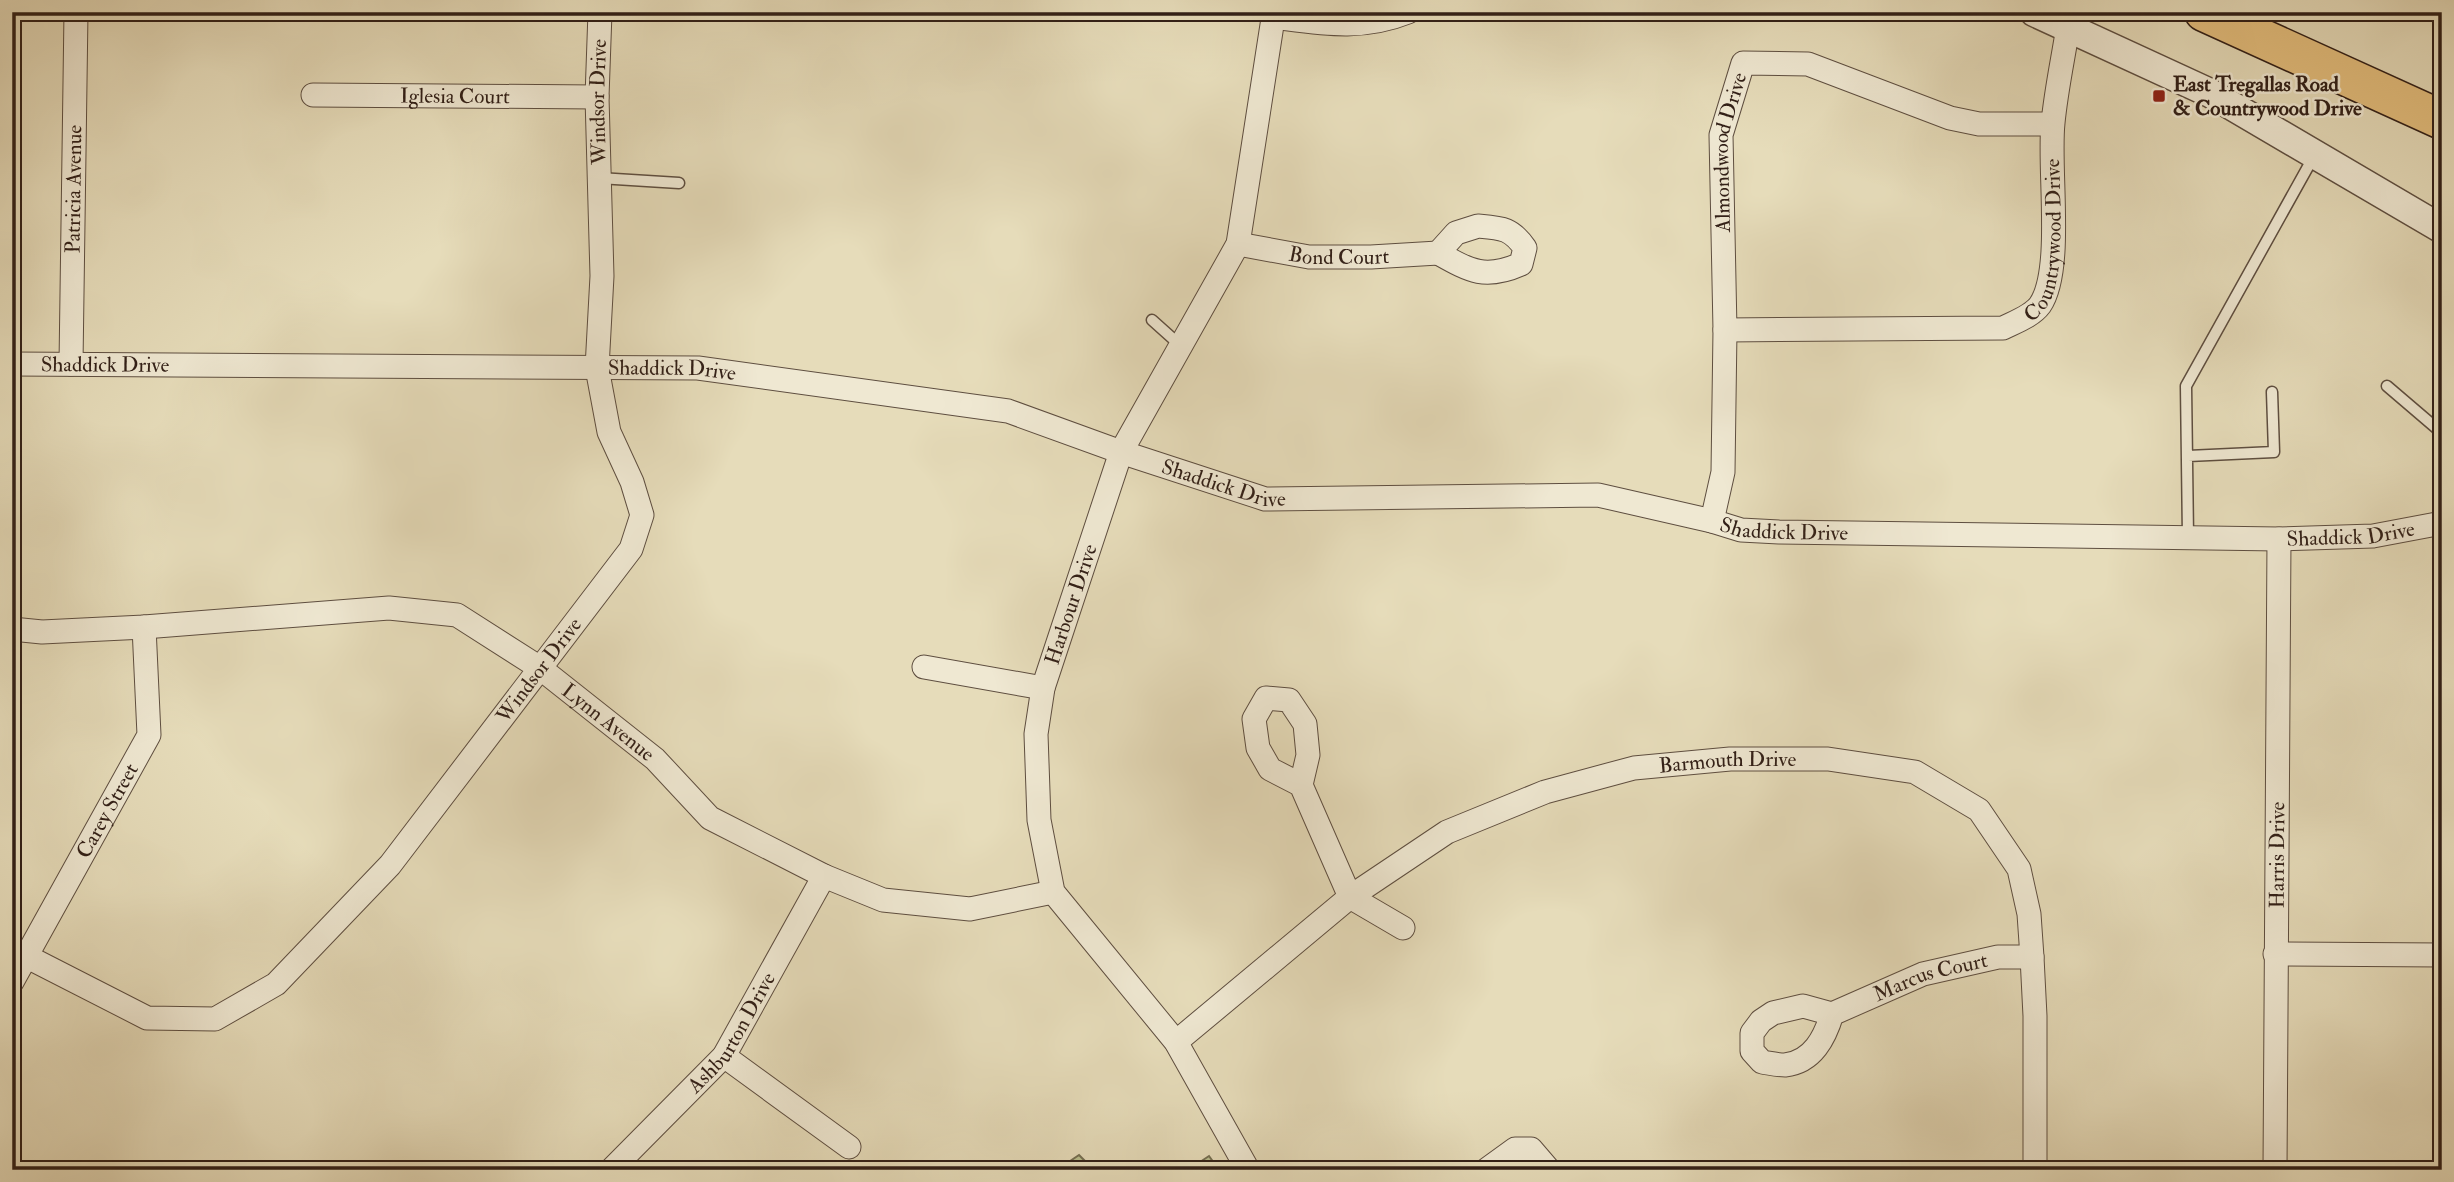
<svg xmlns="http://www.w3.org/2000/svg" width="2454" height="1182" viewBox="0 0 2454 1182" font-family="'IM FELL Double Pica',serif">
<rect width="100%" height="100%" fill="#e6dcba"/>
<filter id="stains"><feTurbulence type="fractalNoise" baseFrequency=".00286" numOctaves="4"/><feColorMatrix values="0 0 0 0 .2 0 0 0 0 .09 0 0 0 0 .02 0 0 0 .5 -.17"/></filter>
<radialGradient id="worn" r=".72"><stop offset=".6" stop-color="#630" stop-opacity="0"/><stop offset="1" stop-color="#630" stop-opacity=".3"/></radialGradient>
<!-- green -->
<path fill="#b9bf8d" stroke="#756f52" stroke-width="2" d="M1079 1155 1094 1170H1057Z
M1209 1156 1219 1170H1188Z"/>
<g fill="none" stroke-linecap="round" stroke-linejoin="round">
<defs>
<path id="service" d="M599 178 679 183
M1152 320 1181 346
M2387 386 2442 433
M2188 456 2274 452 2272 392
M2188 537 2186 386 2314 156"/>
<g id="minor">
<path d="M1273 17C1321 23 1361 31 1408 12"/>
<path id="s1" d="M313 95 597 97"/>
<path d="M1478 226C1502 228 1511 228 1525 248L1521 264C1485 280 1470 271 1438 253L1456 233Z"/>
<path id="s2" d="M1238 244 1309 257H1371L1438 253"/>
<path id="s3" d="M1725 330 2003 328C2015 322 2032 316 2040 305 2064 270 2048 168 2053 123 2056 91 2063 59 2068 27"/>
<path id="s4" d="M12 364 698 368 1008 411 1121 452 1265 499 1598 495 1712 521 1741 530 1779 532 2279 539 2373 536 2442 523"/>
<path id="s5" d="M71 364 76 12"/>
<path id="s6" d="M1712 521 1723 472 1725 330 1721 135 1743 63 1808 64 1950 118 1979 124H2052"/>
<path id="s7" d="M12 629 42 632 144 627 389 608 457 615 540 668 655 759 710 818 824 876 883 900 970 909 1053 892"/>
<path d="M924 667 1043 688"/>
<path d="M1301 785 1270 769 1258 748 1254 719 1266 698 1289 700 1305 724 1308 755 1301 785 1350 897 1403 928"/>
<path id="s8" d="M12 949 147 1018 215 1019 276 984 390 865 631 549 642 515 632 482 609 432 597 368 602 276 597 97 600 12"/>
<path d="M2275 954 2442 955"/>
<path id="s9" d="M12 982 149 735 144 627"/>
<path id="s10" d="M1832 1014C1825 1037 1813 1062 1785 1065 1777 1065 1769 1063 1762 1062L1752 1051V1033L1761 1021 1773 1013 1803 1006 1832 1014 1923 974 1998 957H2032"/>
<path id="s11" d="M1176 1042 1350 897 1447 832 1545 792 1634 768 1730 759H1828L1915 772 1979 810 2019 869 2029 914 2032 957 2035 1016V1170"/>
<path d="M724 1056 849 1147"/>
<path id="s12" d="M611 1170 724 1056 824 876"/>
<path id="s13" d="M1248 1170 1176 1042 1053 892 1039 820 1036 734 1043 688 1121 452 1238 244 1274 12"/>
<path d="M1486 1170 1515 1149H1531L1549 1170"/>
<path id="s14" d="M2275 1170 2279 539"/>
</g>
<path id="tertiary" d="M2034 12 2210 93 2442 229"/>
<path id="motorway" d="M2204 12 2442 120"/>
</defs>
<!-- service casing -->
<use href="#service" stroke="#5e4e40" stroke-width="13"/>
<!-- minor casing -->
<use href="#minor" stroke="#5e4e40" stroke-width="25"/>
<!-- tertiary casing -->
<use href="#tertiary" stroke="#5e4e40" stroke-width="31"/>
<!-- motorway casing -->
<use href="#motorway" stroke="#311f17" stroke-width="41"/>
<!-- service -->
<use href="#service" stroke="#efe8d2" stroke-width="10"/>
<!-- minor -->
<use href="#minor" stroke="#efe8d2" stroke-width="23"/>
<!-- tertiary -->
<use href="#tertiary" stroke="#efe8d2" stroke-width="28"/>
<!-- motorway -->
<use href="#motorway" stroke="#e3be7d" stroke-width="38"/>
</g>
<!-- markers -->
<rect fill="#8f2418" stroke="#efe8d2" stroke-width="2.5" x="2152" y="89" width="14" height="14" rx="3.5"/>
<g text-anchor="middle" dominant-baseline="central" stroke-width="5" stroke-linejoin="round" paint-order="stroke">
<!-- poi labels -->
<g font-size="21" font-weight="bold" fill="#311f17" stroke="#efe8d2" text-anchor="start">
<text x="2173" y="84">East Tregallas Road<tspan x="2173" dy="24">&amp; Countrywood Drive</tspan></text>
</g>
<!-- street labels -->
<g font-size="21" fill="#311f17" stroke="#efe8d2">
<text stroke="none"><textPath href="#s1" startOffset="142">Iglesia Court</textPath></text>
<text stroke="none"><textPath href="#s8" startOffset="1309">Windsor Drive</textPath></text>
<text stroke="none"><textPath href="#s6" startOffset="371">Almondwood Drive</textPath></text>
<text stroke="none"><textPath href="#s5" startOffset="175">Patricia Avenue</textPath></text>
<text stroke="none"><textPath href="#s3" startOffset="387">Countrywood Drive</textPath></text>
<text stroke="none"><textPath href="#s2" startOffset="102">Bond Court</textPath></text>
<text stroke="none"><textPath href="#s4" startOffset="93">Shaddick Drive</textPath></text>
<text stroke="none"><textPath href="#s4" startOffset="660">Shaddick Drive</textPath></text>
<text stroke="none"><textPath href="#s4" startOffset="1227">Shaddick Drive</textPath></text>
<text stroke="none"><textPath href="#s4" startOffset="1794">Shaddick Drive</textPath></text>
<text stroke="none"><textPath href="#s4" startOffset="2361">Shaddick Drive</textPath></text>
<text stroke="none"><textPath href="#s13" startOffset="635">Harbour Drive</textPath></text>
<text stroke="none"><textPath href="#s8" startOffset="700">Windsor Drive</textPath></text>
<text stroke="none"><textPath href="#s7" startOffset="632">Lynn Avenue</textPath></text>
<text stroke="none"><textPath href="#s11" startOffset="635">Barmouth Drive</textPath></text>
<text stroke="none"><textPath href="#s9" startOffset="196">Carey Street</textPath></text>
<text stroke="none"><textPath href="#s14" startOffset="315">Harris Drive</textPath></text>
<text stroke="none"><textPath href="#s10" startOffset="326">Marcus Court</textPath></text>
<text stroke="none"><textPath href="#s12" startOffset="184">Ashburton Drive</textPath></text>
</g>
</g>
<!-- margin -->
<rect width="2454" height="1182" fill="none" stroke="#e6dcba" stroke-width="42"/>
<rect x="14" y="14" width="2426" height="1154" fill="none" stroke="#311f17" stroke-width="3.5"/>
<rect x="21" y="21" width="2412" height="1140" fill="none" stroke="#311f17" stroke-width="2"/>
<rect width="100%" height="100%" filter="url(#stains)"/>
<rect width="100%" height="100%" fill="url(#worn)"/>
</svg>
